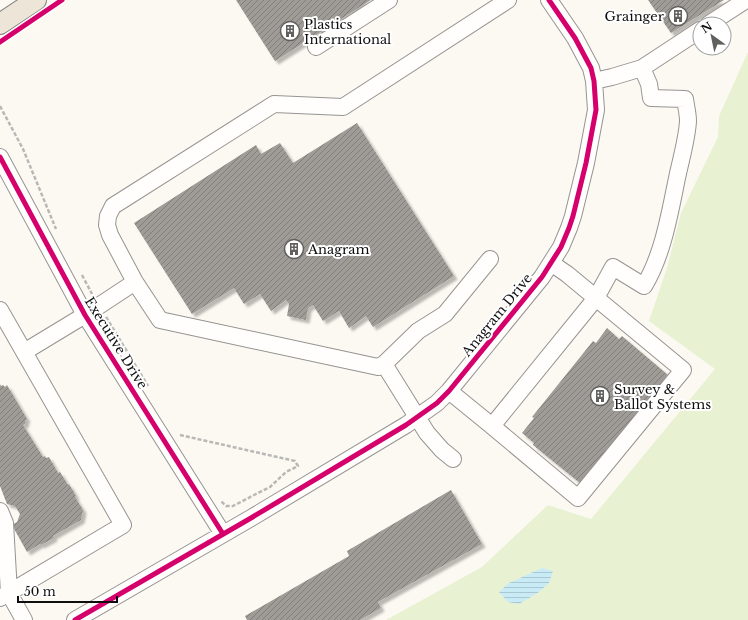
<svg xmlns="http://www.w3.org/2000/svg" width="748" height="620" viewBox="0 0 748 620" font-family="'Libre Baskerville',serif">
<defs>
<pattern id="water-rules" width="6" height="5" patternUnits="userSpaceOnUse"><rect width="6" height="5" fill="#c9ebf6"/><path d="M0 2.5h6" fill="none" stroke="#abc8d2"/></pattern>
<pattern id="building-hatch" width="6" height="6" patternUnits="userSpaceOnUse"><rect width="6" height="6" fill="#9f9c98"/><path d="M-1 1l2-2M0 6l6-6M5 7l2-2" fill="none" stroke="#807e7a"/></pattern>
<filter id="shadow"><feDropShadow dx="3.5" dy="3.5" stdDeviation="1" flood-color="#0004"/></filter>
</defs>
<rect width="100%" height="100%" fill="#fcf9f2"/>
<!-- grass -->
<path fill="#e8f1d2" d="M748 52V620H386L482 567 548 505 591 519 715 369 649 321 667 268 681 213 718 137 719 116Z"/>
<!-- water -->
<path fill="url(#water-rules)" d="M542 568 553 571 549 583 539 592 519 604 508 602 499 592 509 583Z"/>
<!-- building -->
<path fill="url(#building-hatch)" filter="url(#shadow)" d="M236 0H371L275 61Z
M648 0H724L671 33Z
M357 123 454 276 373 327 366 316 349 328 339 311 323 321 313 305 308 308 306 320 287 316 289 304 286 300 271 311 260 294 244 304 234 288 192 314 134 223 256 145 261 154 280 143 293 163Z
M607 328 619 339 622 336 668 375 580 483 533 445 534 443 522 433 534 418 532 417 593 341 596 343Z
M0 384 1 386 3 385 5 387 7 385 27 419 25 421 26 423 23 425 43 457 45 456 46 458 49 457 58 473 60 472 68 485 69 484 76 496 75 497 83 510 81 520 53 536 54 538 41 545 40 544 27 552 12 525 17 522 20 514 15 506 7 504 0 486Z
M451 490 482 544 378 602 381 608 360 620H247L245 616 349 556 347 551Z"/>
<g fill="none" stroke-linecap="round" stroke-linejoin="round">
<defs>
<path id="minor" d="M709 24 746 0
M316 47 389 0
M594 81 612 77 642 68 700 30
M0 157 85 315 223 534
M0 310 123 525 0 598
M24 352 85 315 135 282
M384 364 418 331 445 314 490 259
M449 391 492 426 596 298 613 267 644 286C663 255 670 212 677 178 681 159 687 139 688 121 688 114 686 106 685 99L651 98 649 84 642 68
M492 426 578 498 683 370 567 274 551 263
M453 459 442 450 427 433 384 364 378 367 160 320 135 282 110 235 107 225 108 216 113 206 121 201 274 104 343 107 508 0
M0 511 5 523 9 593 24 620
M75 620 251 518 406 425 437 403 449 391 542 277 561 247 569 228 573 216 586 163 596 110 594 81 591 68 575 38 549 0"/>
<path id="major" d="M0 24 36 0"/>
</defs>
<!-- minor casing -->
<use href="#minor" stroke="#959491" stroke-width="18"/>
<!-- major casing -->
<use href="#major" stroke="#82817e" stroke-width="22"/>
<!-- path -->
<path stroke="#b8b8b6" stroke-width="2.5" stroke-dasharray="4 2" stroke-linecap="butt" d="M0 106 23 149 56 229
M82 275 92 294
M106 317 148 386
M180 435 295 461 298 466 286 472 270 487 256 494 233 506H226L221 501"/>
<!-- minor -->
<use href="#minor" stroke="#fffefd" stroke-width="16"/>
<!-- major -->
<use href="#major" stroke="#ede5d8" stroke-width="20"/>
<defs>
<path id="cycleway" d="M0 42 62 0
M0 157 85 315 223 534
M75 620 251 518 406 425 437 403 449 391 542 277 561 247 569 228 573 216 586 163 596 110 594 81 591 68 575 38 549 0"/>
</defs>
<!-- cycleway casing -->
<use href="#cycleway" stroke="#fff" stroke-width="8"/>
<!-- cycleway -->
<use href="#cycleway" stroke="#d6006c" stroke-width="5"/>
</g>
<!-- icons -->
<defs>
<symbol id="building-ring" viewBox="-11 -11 22 22"><circle r="9.5" fill="#fff" stroke="#61605e" stroke-width="1.5"/><path d="M-4-6H4V6H1V3H-1V6H-4ZM-2.5-4.3h1.7v1.8h-1.7ZM.8-4.3h1.7v1.8H.8ZM-2.5-1h1.7V.8h-1.7ZM.8-1h1.7V.8H.8Z" fill="#61605e"/></symbol>
</defs>
<g fill-rule="evenodd">
<use href="#building-ring" x="667" y="5" width="22" height="22"/>
<use href="#building-ring" x="279" y="20" width="22" height="22"/>
<use href="#building-ring" x="283" y="238" width="22" height="22"/>
<use href="#building-ring" x="589" y="385" width="22" height="22"/>
</g>
<g text-anchor="middle" dominant-baseline="central" stroke-width="4" stroke-linejoin="round" paint-order="stroke">
<!-- poi labels -->
<g font-size="13" fill="#0e0e0e" stroke="#fff" text-anchor="start">
<text x="664" y="16" text-anchor="end">Grainger</text>
<text x="304" y="24">Plastics<tspan x="304" dy="15">International</tspan></text>
<text x="308" y="249">Anagram</text>
<text x="614" y="389">Survey &amp;<tspan x="614" dy="15">Ballot Systems</tspan></text>
</g>
<!-- street labels -->
<g font-size="13" fill="#0e0e0e" stroke="#fff">
<text transform="translate(497 315) rotate(-51)">Anagram Drive</text>
<text transform="translate(116 343) rotate(58)">Executive Drive</text>
</g>
</g>
<!-- north arrow -->
<g transform="translate(712 36) rotate(327)"><circle r="19" fill="#ffffff" stroke="#9f9f9f"/>
<path d="M0-3L7 15L0 10L-7 15Z" fill="#61605e"/>
<text y="-6" font-size="11" font-weight="bold" text-anchor="middle" fill="#0e0e0e">N</text>
</g>
<!-- scale -->
<path d="M18 596v6h99v-6" fill="none" stroke="#0e0e0e" stroke-width="2"/>
<text x="24" y="596" font-size="12" fill="#0e0e0e" stroke="#ffffff" stroke-width="3" paint-order="stroke">50 m</text>
</svg>
